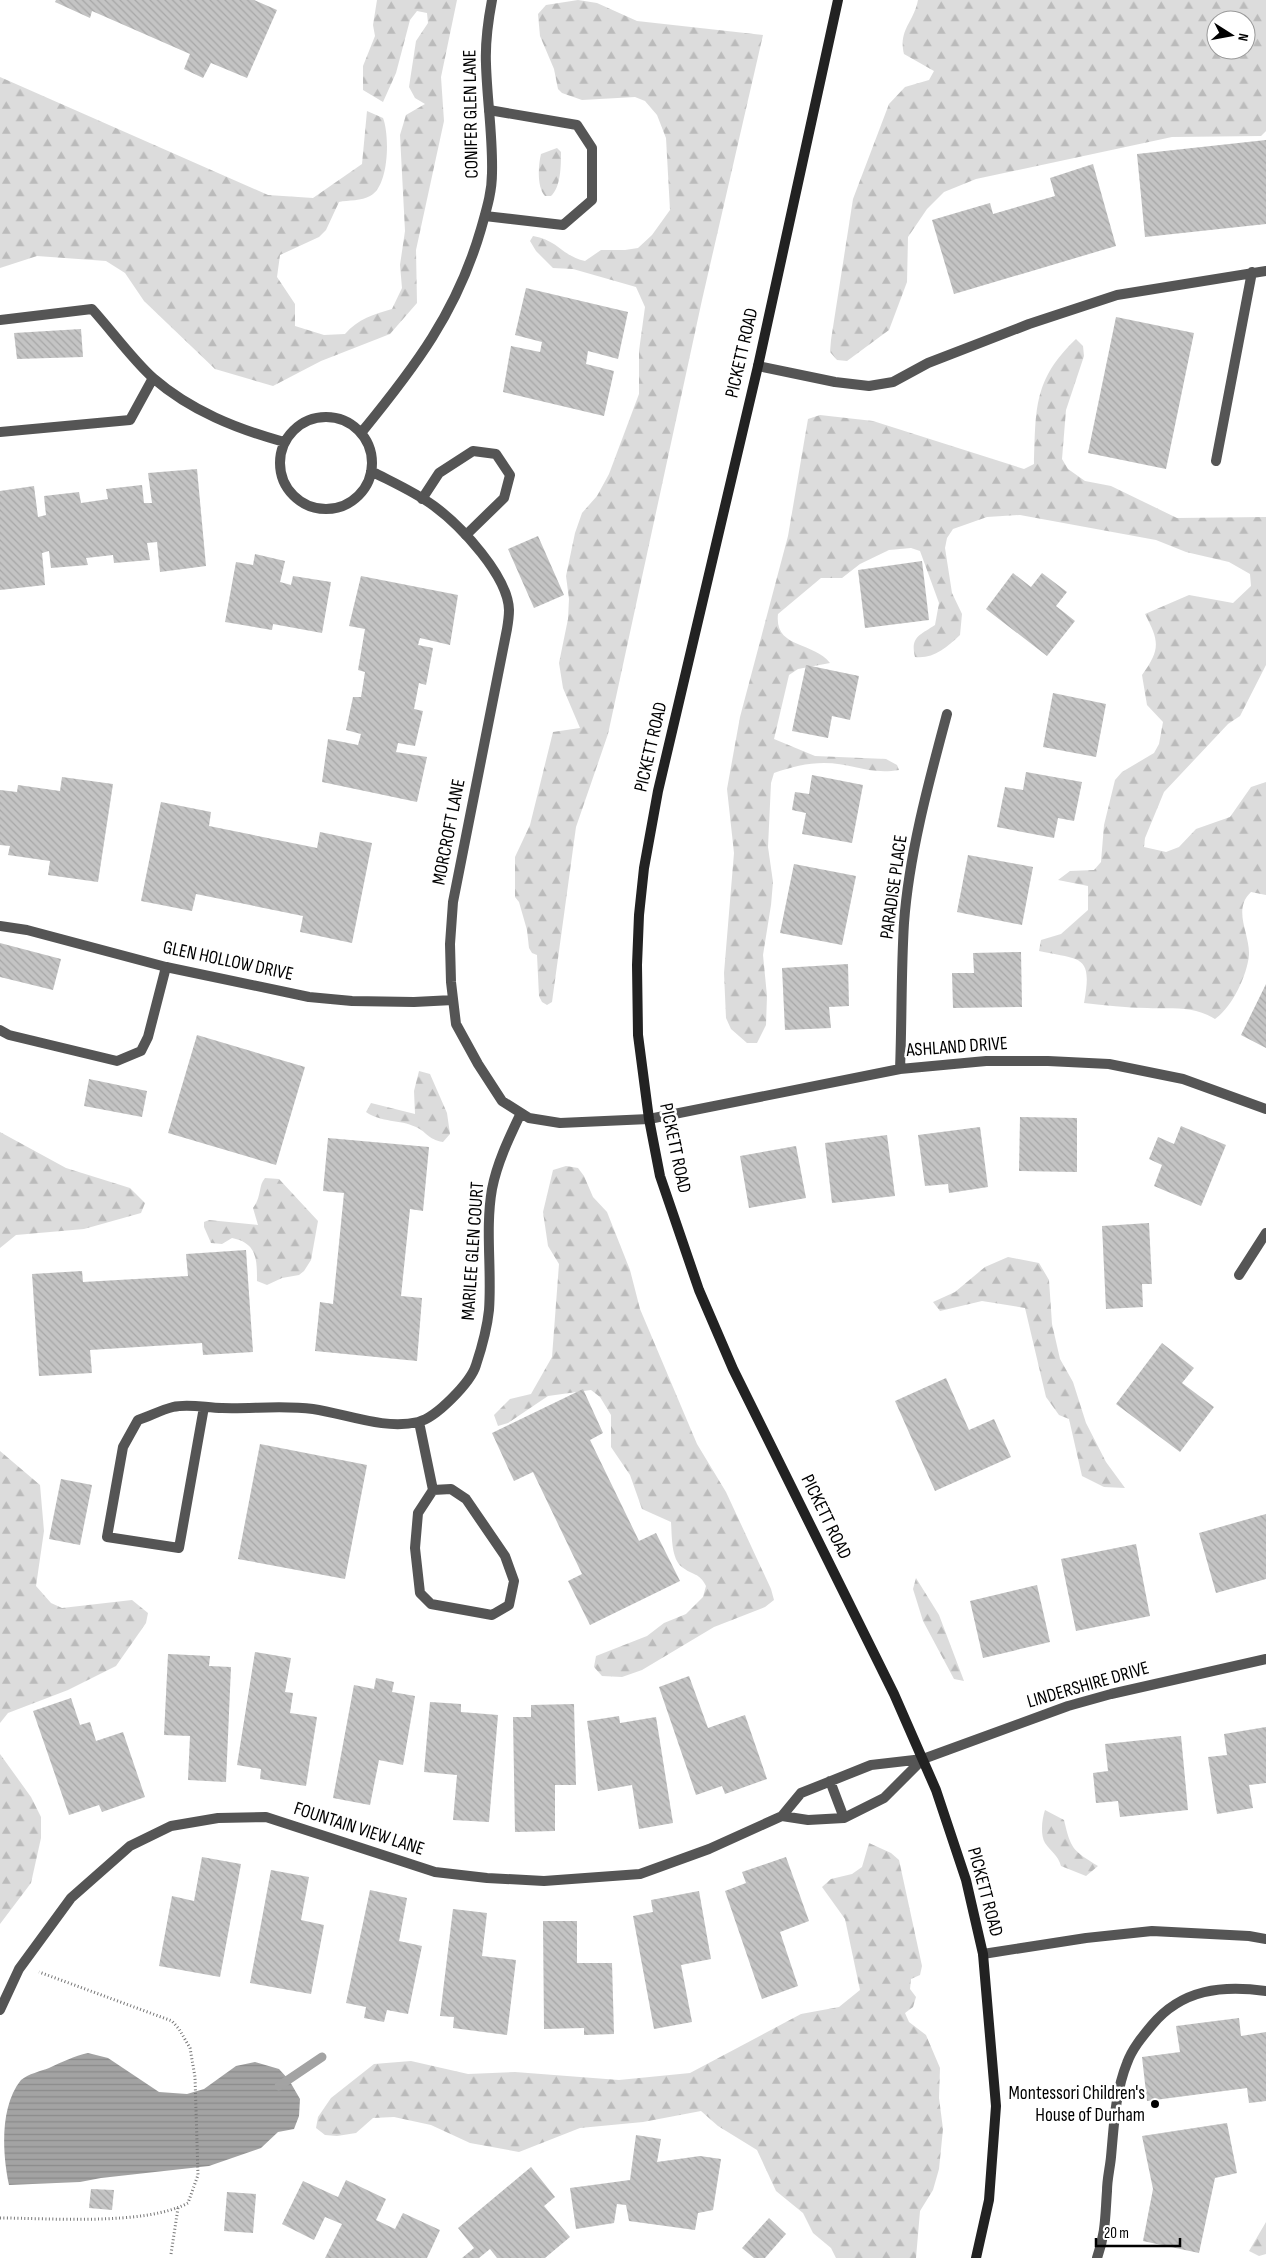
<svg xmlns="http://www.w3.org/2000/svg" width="1266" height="2258" viewBox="0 0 1266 2258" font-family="'Sofia Sans Condensed',sans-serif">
<defs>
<pattern id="forest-firs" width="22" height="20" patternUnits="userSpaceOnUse" patternTransform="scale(1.25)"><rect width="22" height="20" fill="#dcdcdc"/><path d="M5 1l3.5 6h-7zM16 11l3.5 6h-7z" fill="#bbb"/></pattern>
<pattern id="water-rules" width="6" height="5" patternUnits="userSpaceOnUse" patternTransform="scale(1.25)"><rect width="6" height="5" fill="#a3a3a3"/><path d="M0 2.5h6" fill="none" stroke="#8b8b8b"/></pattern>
<pattern id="building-back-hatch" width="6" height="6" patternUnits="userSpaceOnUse" patternTransform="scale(1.25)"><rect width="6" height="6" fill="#c4c4c4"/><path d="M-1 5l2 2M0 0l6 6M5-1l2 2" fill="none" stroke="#a7a7a7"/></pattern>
</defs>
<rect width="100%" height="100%" fill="#fff"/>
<!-- forest -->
<path fill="url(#forest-firs)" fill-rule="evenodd" d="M377 0H457L441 77 444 121 416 250 417 303 390 334 321 361 273 386 215 369 144 301 125 273 106 261 37 256 0 268V77L268 195 313 198 362 164 367 111 383 118C390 136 389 187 370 196 362 201 348 200 339 202L326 230 319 237 280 255 277 277 295 304V326L324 335 345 334C358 319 374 314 392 309L402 288 400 265 405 231 400 135 406 115 425 104 415 98 409 87 416 41 428 23 427 13 417 11 410 20 396 73 383 102 363 90V66L375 36 373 25Z
M578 0 597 3 637 21 763 35 702 300 608 734 576 827 552 1002 547 1005 542 1002 539 996 537 955 532 953 529 948 527 930 519 902 515 897V857L530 825 553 732 580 728 563 688 559 663 568 619 569 599 566 576 575 533 582 513 597 496 609 474 639 394V351L645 307 636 287 573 269 553 268 536 251 530 241 533 236C558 240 562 256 585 261L601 250H625L638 248 652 235 670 210 666 138 657 115 645 101 635 97 582 100 562 93 558 89 554 69 540 36 538 14 546 5Z
M918 0H1266V131L1261 136 1172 137 976 179 944 192 927 209 908 237 907 282 889 330 847 361 837 360 830 352 831 340 853 199 889 104 905 87 929 80 934 71 904 54C898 30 914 22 918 0ZM1216 20H1246V50H1216Z
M557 148 561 152C561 165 561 187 551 196H545C537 188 538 166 541 154Z
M1076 339 1083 346 1084 356 1066 410 1062 459 1068 469 1085 481 1111 486 1177 518 1266 517V665L1240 716 1228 724 1164 792 1145 838 1144 847 1166 852 1179 847 1196 829 1230 817 1251 787 1266 782V895L1251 892C1232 910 1250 933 1249 955 1247 976 1232 1007 1215 1019 1193 1005 1171 1009 1147 1008 1126 1008 1105 1005 1084 1003 1093 954 1081 960 1039 951L1041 940 1061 934 1088 910V886L1058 880 1070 871 1094 870 1101 862 1104 825 1115 780 1122 772 1154 753 1159 744 1163 722 1147 705 1142 675C1161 649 1159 641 1145 614L1189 595 1233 603 1251 586 1250 574 1229 562 1186 552 1156 540 1020 515 987 517 953 529 947 538 945 548 952 593 962 614 960 635C946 648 934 659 915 657 910 637 920 635 935 625L939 603 920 551 911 548 889 550 860 564 842 578H821L778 614C774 649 813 641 830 663L798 669 789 675 774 739 815 756 886 759 897 765 899 770C869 775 851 763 824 763 807 763 791 767 774 773L771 783 768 847 773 882 771 905 763 955 767 996 766 1025 757 1043H747L731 1029 726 1018 724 973 734 853 727 789 740 717 788 536 808 419 820 415 873 421 1024 469 1034 464C1036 409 1033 380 1076 339Z
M419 1071 430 1074 447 1113 450 1134 443 1142C427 1139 427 1132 416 1127 399 1119 382 1123 366 1112L371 1103 415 1114 414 1091Z
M0 1132 66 1168 130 1188 145 1203 141 1213 84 1229 16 1235 0 1248Z
M566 1166 578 1168 584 1176 593 1197 607 1212 630 1270 640 1309 697 1444 726 1492 771 1589 774 1600 765 1607 714 1627 642 1670 622 1677 602 1676 594 1667 596 1656 647 1636 664 1623 686 1614 703 1597 706 1586C699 1572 693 1576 682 1567 671 1559 672 1535 671 1522L642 1509 630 1475 611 1447V1415L600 1397 591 1390 548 1396 508 1423 498 1426 494 1415 510 1399 531 1394 552 1357 559 1264 548 1246 543 1212 553 1170Z
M265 1178 279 1179 318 1221 311 1260 304 1271 299 1275 282 1278 267 1285 257 1281C257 1259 257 1243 232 1238L222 1244 211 1243 204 1227V1222L209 1220 258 1225 253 1208C262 1196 258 1186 265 1178Z
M1008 1257 1039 1263 1049 1280 1052 1324 1060 1359 1073 1382 1086 1423 1106 1462 1125 1488 1104 1487 1082 1476 1069 1419 1059 1415 1046 1397 1025 1308 982 1301 940 1311 933 1302 955 1292 985 1267Z
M0 1451 40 1485 44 1531 36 1586 51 1603 62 1608 132 1600 148 1613 146 1623 116 1666 68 1690 8 1713 0 1723Z
M916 1578 939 1615 964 1681 954 1679 923 1621 913 1589Z
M0 1754 31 1797 41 1817V1838L31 1883 0 1924Z
M1045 1810 1064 1820C1071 1849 1072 1850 1098 1866L1086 1876 1061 1866C1058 1855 1051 1852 1045 1843 1040 1834 1042 1819 1045 1810Z
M869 1843 891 1853 899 1860 922 1966 920 1975 911 1979 910 1989 916 1997 913 2007 905 2013 909 2022 926 2035 940 2068 939 2098 943 2129 939 2169 933 2190 920 2211 916 2258H836L831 2248 813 2233 803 2213 776 2191 757 2150 718 2126 701 2111 643 2122 580 2128 519 2152 470 2143 431 2125 394 2117 373 2118 356 2133 337 2136 325 2135 316 2128 318 2117 331 2098 374 2064 411 2061 468 2074 515 2072 619 2080 690 2073 801 2014 839 2007 860 1990 845 1919 822 1887 831 1879 852 1874 862 1867Z
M1266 2222V2254L1259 2256 1249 2251Z"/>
<!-- water -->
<path fill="url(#water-rules)" d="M88 2053 108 2058 159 2092 187 2094 204 2089 236 2066 255 2062 279 2069 289 2080 300 2099 299 2116 294 2129 278 2132 261 2148 209 2166 101 2178 80 2182 9 2185C2 2152 0 2106 21 2080 28 2074 41 2071 49 2068 62 2062 74 2056 88 2053Z"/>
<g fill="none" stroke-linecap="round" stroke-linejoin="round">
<!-- stream -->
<path stroke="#a3a3a3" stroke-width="9" d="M279 2086 322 2057"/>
</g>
<!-- building -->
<path fill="url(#building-back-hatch)" d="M56 0H254L277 10 247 78 211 63 203 78 184 69 190 54 92 11 90 18 55 2Z
M1266 140V224L1145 237 1137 154Z
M1093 164 1116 246 954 294 932 220 990 203 993 214 1055 196 1050 178Z
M526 288 628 312 618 359 588 351 586 364 614 371 604 416 503 392 511 346 540 352 542 342 515 335Z
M1116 317 1194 333 1166 469 1088 453Z
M81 329 83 357 17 359 14 333Z
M197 469 206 566 160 572 157 542 147 543 150 560 114 563 113 555 86 558 88 565 51 568 49 551 42 553 45 585 0 590V491L34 486 38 517 46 515 44 496 79 492 81 503 108 499 106 489 142 485 144 503H152L148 473Z
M538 536 564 595 534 608 508 549Z
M255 554 285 561 280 582 291 585 293 576 331 582 322 633 273 624 272 630 225 622 236 562 253 565Z
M922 561 929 620 865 628 858 570Z
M1013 573 1031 587 1042 573 1067 592 1056 606 1075 621 1047 656 986 609Z
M361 576 458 595 450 645 420 638 418 645 433 648 426 685 419 683 414 709 423 711 415 746 398 743 396 752 427 757 417 802 322 782 328 739 358 745 361 734 346 730 353 697H361L365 672 358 670 365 629 349 626Z
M806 665 859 676 850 720 832 716 828 738 792 731Z
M1053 693 1106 704 1096 757 1043 747Z
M1026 772 1082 782 1074 821 1058 818 1054 838 997 827 1005 787 1023 790Z
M812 775 863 785 852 843 802 834 806 813 792 810 795 792 809 794Z
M62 777 113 784 98 882 48 875 50 861 8 855 10 846 0 845V790L17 792 18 785 60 791Z
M161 802 211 812 209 826 317 848 320 832 372 843 352 943 300 932 303 916 196 894 192 911 141 901Z
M968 855 1033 867 1022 925 957 912Z
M794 864 856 876 842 945 780 933Z
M0 943 61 959 53 990 0 977Z
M1021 952 1022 1007 953 1008 952 973H974L973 953Z
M848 964 849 1006 829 1007 831 1028 785 1030 782 968Z
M1266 984V1048L1241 1035Z
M197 1035 305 1067 276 1165 168 1133Z
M89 1079 147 1091 142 1117 84 1106Z
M1020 1117 1077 1118V1172L1019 1171Z
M1181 1126 1226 1145 1201 1206 1154 1186 1162 1165 1149 1159 1158 1137 1174 1144Z
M980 1127 988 1187 949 1193 948 1184 925 1186 918 1135Z
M887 1135 895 1196 832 1203 825 1143Z
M328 1138 429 1147 423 1211 410 1209 401 1296 422 1298 417 1361 315 1351 320 1302 333 1304 344 1193 323 1191Z
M796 1146 806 1198 749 1208 740 1156Z
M1149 1223 1152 1284H1142L1143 1307 1106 1309 1102 1226Z
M246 1250 253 1352 203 1355 202 1343 90 1350 92 1373 39 1376 32 1274 82 1271 83 1282 188 1276 186 1254Z
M1162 1343 1194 1368 1182 1383 1214 1407 1180 1452 1116 1404Z
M946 1378 969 1430 994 1419 1011 1457 935 1491 895 1401Z
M583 1389 603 1433 590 1440 639 1541 656 1533 680 1581 590 1625 568 1581 582 1574 533 1472 514 1481 492 1433Z
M260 1444 367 1465 345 1579 238 1559Z
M61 1479 92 1485 80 1545 49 1539Z
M1266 1514V1579L1216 1593 1199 1533Z
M1136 1544 1150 1616 1076 1631 1061 1559Z
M1037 1585 1050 1642 983 1658 970 1601Z
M255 1652 291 1658 285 1692 293 1693 290 1713 317 1717 306 1786 260 1779 261 1769 237 1765Z
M168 1654 210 1656 209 1666 231 1667 226 1782 188 1780 190 1736 164 1735Z
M689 1676 708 1728 745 1715 767 1779 725 1794 722 1786 696 1795 659 1687Z
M376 1678 394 1682 392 1692 415 1696 403 1765 379 1760 370 1805 333 1798 354 1685 374 1689Z
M71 1698 80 1725 90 1722 96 1741 123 1732 145 1797 102 1812 99 1805 69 1815 33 1711Z
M430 1702 461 1704V1712L498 1715 489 1822 453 1820 457 1775 424 1772Z
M574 1704 576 1785H555V1831L515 1832 513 1717H531V1705Z
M619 1716 620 1723 656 1717 673 1823 639 1829 632 1785 598 1791 587 1721Z
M1266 1727V1783L1249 1785 1253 1808 1217 1814 1208 1757 1227 1755 1224 1734Z
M1181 1736 1188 1810 1120 1817 1118 1801 1096 1803 1093 1773 1108 1771 1105 1744Z
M202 1857 241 1864 220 1977 159 1966 172 1896 194 1901Z
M786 1857 809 1921 780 1932 798 1986 762 1999 725 1891 746 1883 742 1872Z
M271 1870 309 1877 301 1920 324 1925 311 1994 250 1983Z
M370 1890 407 1898 399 1941 422 1946 408 2014 387 2010 384 2022 364 2018 366 2007 346 2003Z
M699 1891 711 1959 681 1965 692 2022 654 2029 633 1916 653 1912 651 1900Z
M453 1909 487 1913 482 1956 516 1960 507 2035 453 2028 454 2017 440 2016Z
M543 1921H577V1963H612L614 2034 584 2035V2028L544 2029Z
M1239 2018 1241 2036 1266 2032V2101L1249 2103 1247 2088 1147 2101 1142 2057 1180 2052 1176 2026Z
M1227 2123 1237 2173 1215 2178 1199 2253 1143 2241 1153 2189 1142 2136Z
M636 2135 661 2139 657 2162 700 2156 721 2159 713 2210 698 2213 695 2230 629 2221 626 2205 617 2204 614 2223 576 2229 570 2188 630 2180Z
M531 2167 555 2197 544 2206 570 2237 545 2258H497L490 2249 479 2258H462L474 2248 458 2228Z
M346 2180 386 2199 376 2220 395 2229 403 2213 440 2230 427 2258H325L342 2224 325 2217 314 2240 282 2224 303 2181 338 2197Z
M91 2189 114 2190 112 2210 89 2208Z
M227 2192 256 2194 253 2233 224 2231Z
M769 2218 786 2234 765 2258H754L742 2248Z"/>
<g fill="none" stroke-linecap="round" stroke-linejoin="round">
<!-- path -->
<path stroke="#777" stroke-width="3" stroke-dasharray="1 2.5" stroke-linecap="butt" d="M0 2218C50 2218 145 2226 188 2203L198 2175 195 2077 190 2048 179 2029 172 2021 39 1972
M171 2254 178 2208"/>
<!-- lane -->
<path stroke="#555" stroke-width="10" d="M485 216 563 225 592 200V148L577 125 489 110
M758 366 835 382 869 386 893 382 928 363 1029 324 1117 295 1266 271
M1216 461 1252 272
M422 499 439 473 473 451 496 454 510 475 504 498 466 535
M0 1030 9 1035 117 1061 141 1051 148 1037 166 967
M983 1954 1086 1938 1152 1931 1249 1936 1266 1939
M1097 2258C1106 2232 1105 2217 1107 2191 1107 2179 1110 2168 1111 2157 1114 2125 1115 2093 1127 2063 1132 2049 1142 2037 1152 2025 1182 1989 1222 1985 1266 1991"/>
<!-- street -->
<path stroke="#555" stroke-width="10" d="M0 320 92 309C112 331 132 359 153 378 191 411 237 429 284 442
M280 463a46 46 0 1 1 92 0a46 46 0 1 1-92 0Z
M0 432 130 420 153 378
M361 433C415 367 457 312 481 229 486 211 492 193 492 173 493 137 487 100 486 64 485 42 488 21 492 0
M371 471C392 482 415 492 434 506 461 526 508 576 509 610 509 616 508 623 507 629L453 902 450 944 451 982 456 1024 478 1064 502 1101 529 1118 560 1123 649 1119 900 1069 986 1061H1048L1109 1064 1183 1079 1266 1109
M0 926 27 930 166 967 309 997 352 1001 414 1002 453 1000
M900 1069C902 1020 901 972 904 923 909 854 929 781 947 714
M1239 1275 1266 1233
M204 1407 179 1548 107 1537 123 1447 138 1420C150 1416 161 1410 173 1407 188 1403 207 1408 222 1408 253 1409 283 1405 313 1409 347 1414 384 1430 418 1422 436 1418 471 1382 476 1365 482 1347 487 1329 489 1310 492 1270 485 1229 492 1189 497 1163 509 1138 520 1115
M419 1422 433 1490 418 1513 415 1548 420 1593 431 1604 492 1615 509 1605 514 1581 505 1556 466 1499 451 1489 433 1490
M830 1781 844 1818
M782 1816 808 1820 844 1818 884 1798 923 1759
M0 2010 19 1969 71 1898 130 1846 171 1826 218 1818 266 1817 435 1872 487 1878 544 1881 640 1874 709 1849 782 1816 801 1793 871 1765 923 1759 1068 1706 1111 1694 1266 1659"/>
<!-- secondary -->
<path stroke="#222" stroke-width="10" d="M838 0 758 366 658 791 644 868 639 915 637 965 638 1035 649 1119 660 1176 699 1290 733 1369 894 1694 936 1790 966 1880 983 1954 996 2106 989 2200 976 2258"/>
</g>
<!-- markers -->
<circle fill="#000" stroke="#fff" stroke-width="2" cx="1155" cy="2104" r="5"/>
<g text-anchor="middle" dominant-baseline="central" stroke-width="5" stroke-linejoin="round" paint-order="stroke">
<!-- street labels -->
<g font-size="19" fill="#000" stroke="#fff">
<text transform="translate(471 114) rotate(-91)">CONIFER GLEN LANE</text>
<text transform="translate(742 353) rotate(-77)">PICKETT ROAD</text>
<text transform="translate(651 747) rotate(-77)">PICKETT ROAD</text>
<text transform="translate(449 832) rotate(-79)">MORCROFT LANE</text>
<text transform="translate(894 887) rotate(-82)">PARADISE PLACE</text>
<text transform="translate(228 961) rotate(12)">GLEN HOLLOW DRIVE</text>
<text transform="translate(957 1047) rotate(-4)">ASHLAND DRIVE</text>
<text transform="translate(675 1148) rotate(78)">PICKETT ROAD</text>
<text transform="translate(473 1251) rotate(-86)">MARILEE GLEN COURT</text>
<text transform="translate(826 1517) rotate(64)">PICKETT ROAD</text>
<text transform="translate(1088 1685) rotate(-16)">LINDERSHIRE DRIVE</text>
<text transform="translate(359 1829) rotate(18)">FOUNTAIN VIEW LANE</text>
<text transform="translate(985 1892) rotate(75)">PICKETT ROAD</text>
</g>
<!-- poi labels -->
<g font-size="19" fill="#000" stroke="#fff" text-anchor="end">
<text x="1145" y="2093">Montessori Children's<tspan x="1145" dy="22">House of Durham</tspan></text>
</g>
</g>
<!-- north arrow -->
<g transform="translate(1231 35) rotate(101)"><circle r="24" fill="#ffffff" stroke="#999999"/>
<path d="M0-4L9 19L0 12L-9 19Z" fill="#000000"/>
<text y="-8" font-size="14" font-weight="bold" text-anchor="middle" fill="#000000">N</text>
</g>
<!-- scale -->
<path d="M1096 2238v8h84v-8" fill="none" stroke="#000000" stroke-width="2.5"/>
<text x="1104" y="2238" font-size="15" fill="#000000" stroke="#ffffff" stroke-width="4" paint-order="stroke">20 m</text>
</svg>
